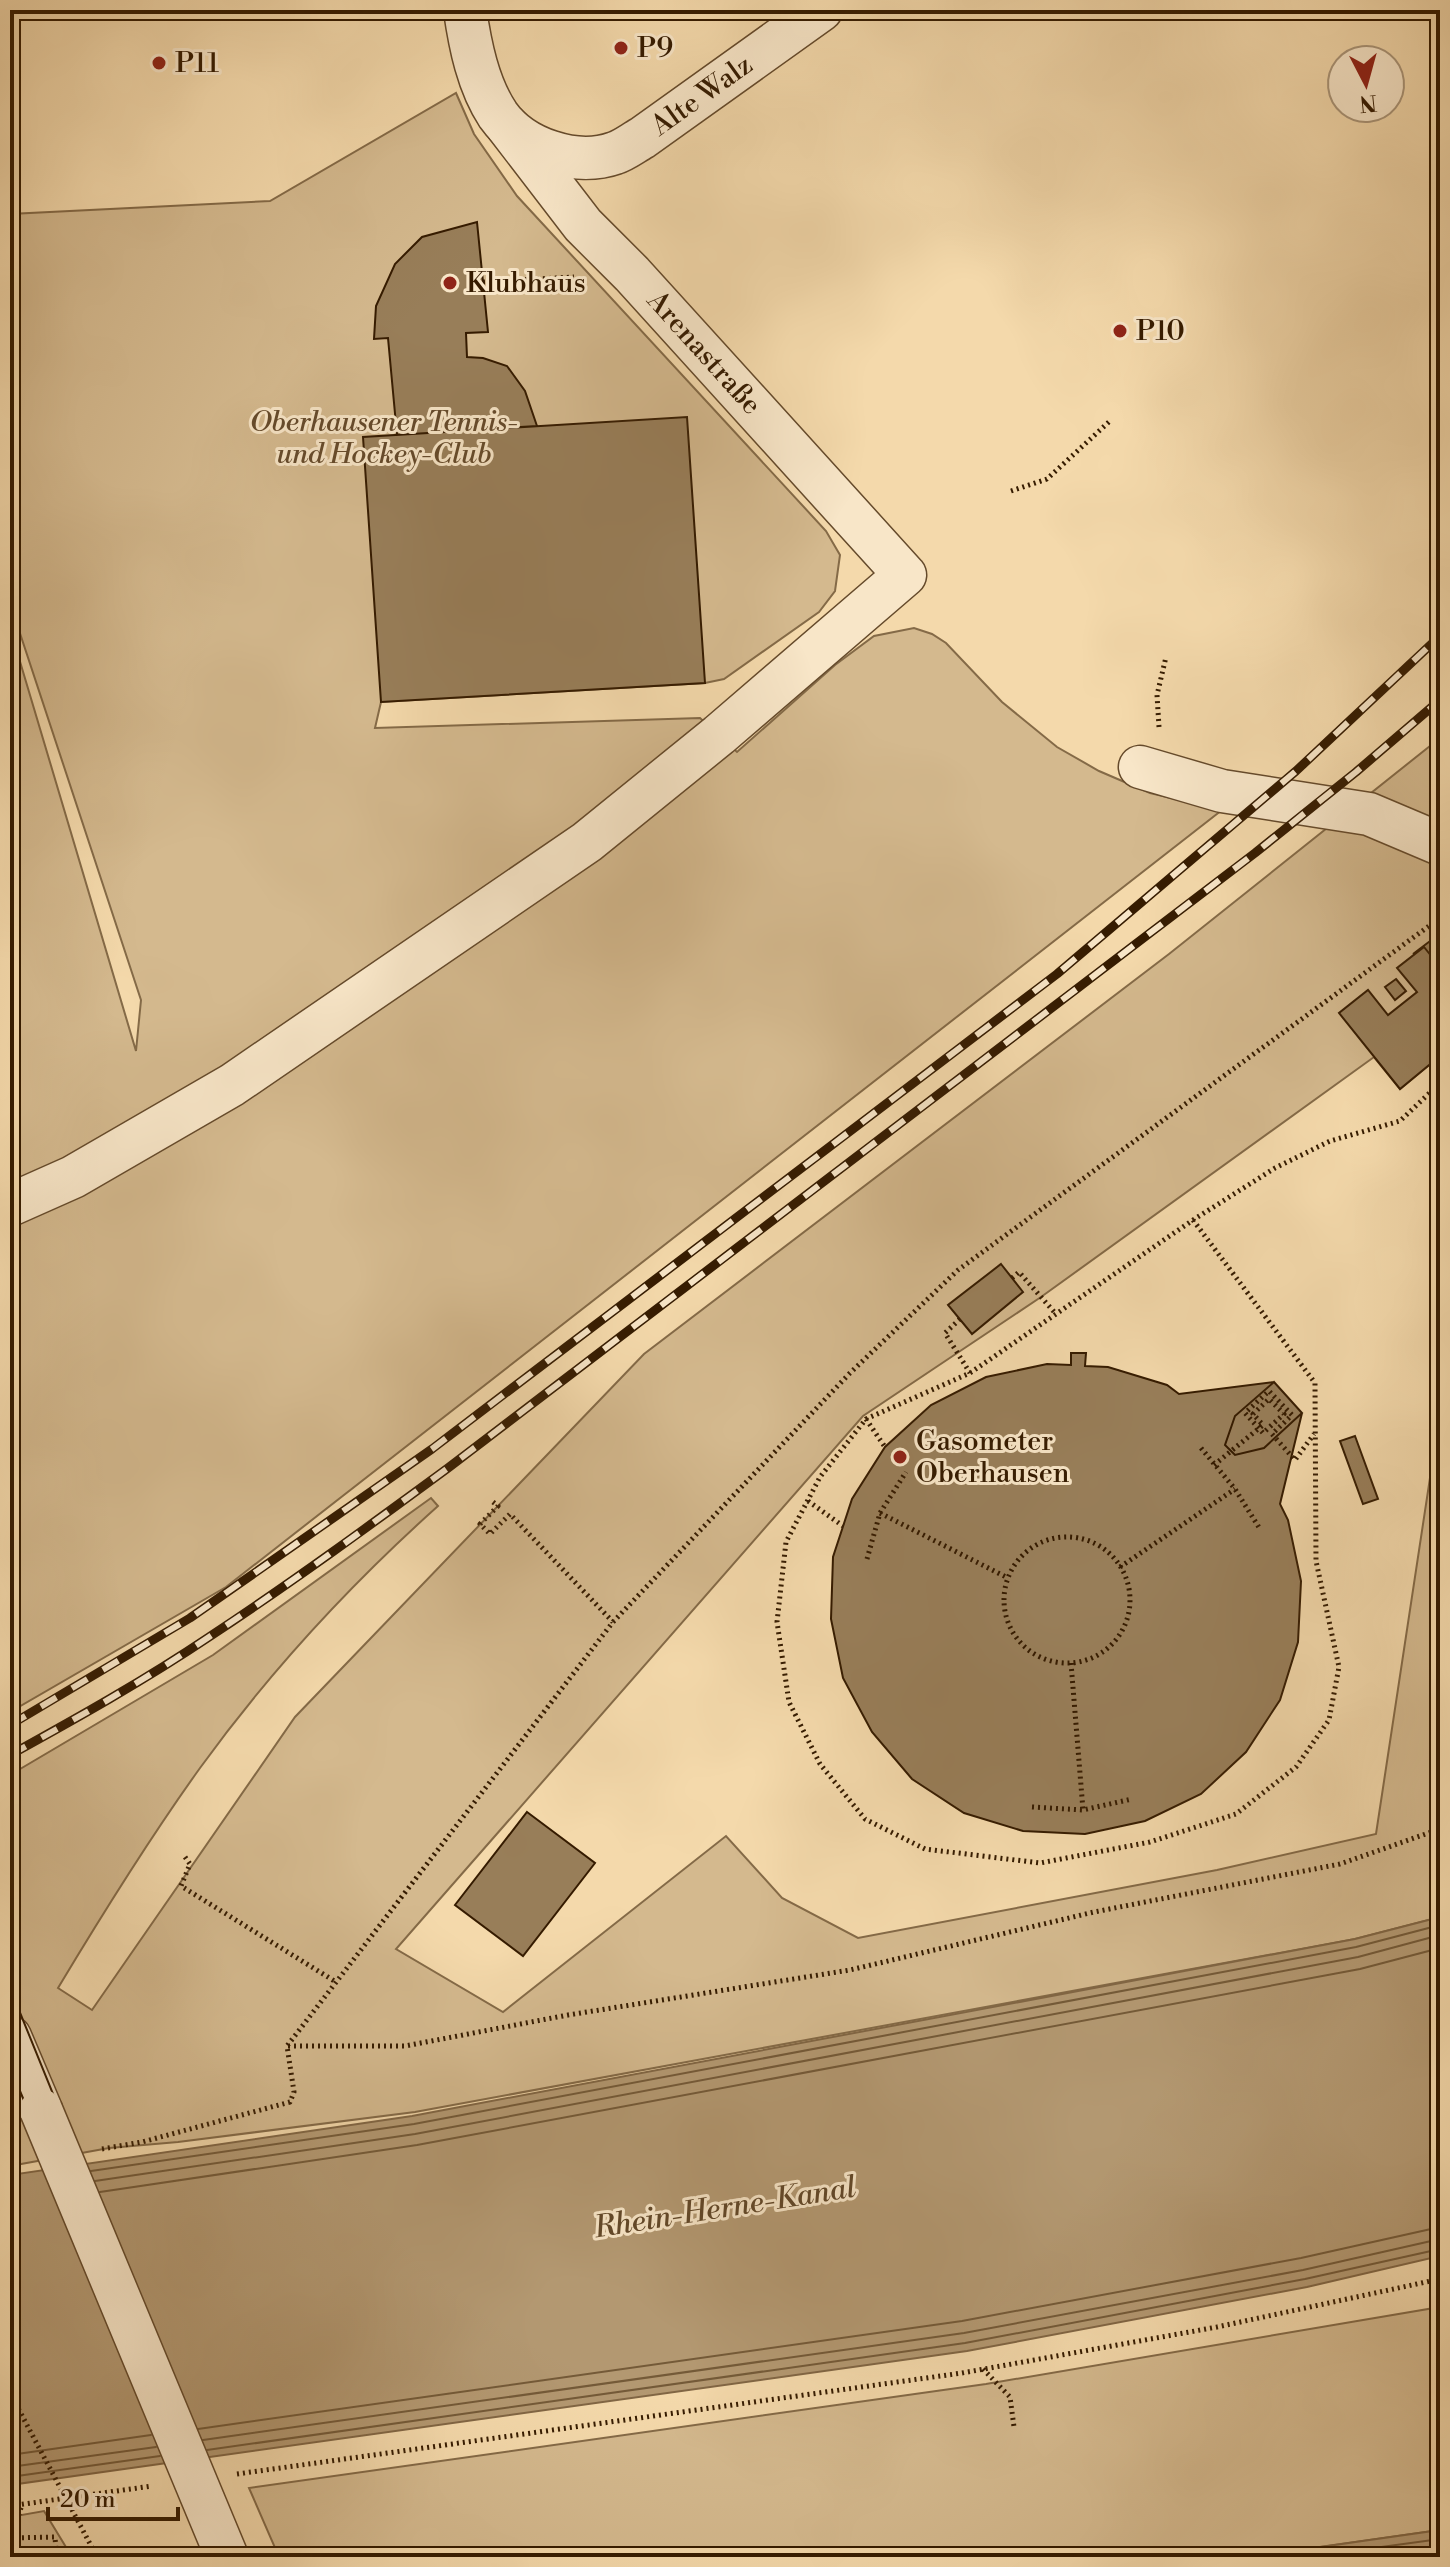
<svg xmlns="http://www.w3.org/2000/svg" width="1450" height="2567" viewBox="0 0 1450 2567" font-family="'Libre Bodoni',serif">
<rect width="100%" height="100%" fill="#f4d9ab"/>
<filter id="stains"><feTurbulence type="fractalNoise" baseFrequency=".0025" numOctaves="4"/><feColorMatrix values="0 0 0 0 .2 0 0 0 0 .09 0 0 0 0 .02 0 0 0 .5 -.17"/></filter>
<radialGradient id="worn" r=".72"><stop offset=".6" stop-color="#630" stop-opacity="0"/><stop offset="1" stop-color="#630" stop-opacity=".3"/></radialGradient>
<!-- green -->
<path fill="#d4b98e" stroke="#846a47" stroke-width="2" d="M456 93 474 134 517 196 826 531 840 555 835 591 819 612 724 679 705 683 381 702 375 728 700 718 737 752 835 665 874 636 914 628 932 634 946 643 1002 702 1057 747 1099 771 1150 793 1222 810 226 1587 10 1712V628L136 1051 141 1000 10 603V214L270 201Z
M1440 738V1056L1400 1089 1374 1057 1041 1297 863 1416 396 1949 503 2012 726 1836 782 1898 858 1938 1217 1870 1376 1834 1440 1412V1917L1355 1939 415 2112 178 2142 109 2148 10 2166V1775L213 1655 431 1498 438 1506C352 1583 268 1674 200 1768 149 1839 103 1913 58 1988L92 2010 295 1717 644 1354 1169 954Z
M1440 2307V2530L1249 2557H279L249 2488 986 2384Z
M44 2511 72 2557H10V2517Z"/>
<!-- water -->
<path fill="#b39871" stroke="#816644" stroke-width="2" d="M1440 1917V2256L1307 2287 967 2351 10 2485V2175L412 2116 1355 1939Z
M1440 2530V2557H1250Z"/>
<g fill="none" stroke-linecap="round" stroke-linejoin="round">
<!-- shore -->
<path stroke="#745a38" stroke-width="2" d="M91 2171 414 2124 1356 1947 1440 1925
M95 2181 415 2134 1358 1957 1440 1935
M100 2192 417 2145 1360 1969 1440 1948
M198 2429 962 2321 1301 2258 1440 2227
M203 2440 964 2333 1303 2270 1440 2239
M207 2450 965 2343 1305 2279 1440 2249
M10 2455 151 2435
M10 2467 156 2447
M10 2477 160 2456
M1308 2557 1440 2539"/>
</g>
<!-- building -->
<path fill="#987e59" stroke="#351b00" stroke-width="2" d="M477 222 488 332 466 333 467 357 483 358 507 366 525 391 537 426 397 435 388 338 374 339 376 306 395 264 422 237Z
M687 417 705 683 381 702 363 437Z
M1438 935 1440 937V967L1424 947 1413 954Z
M1424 947 1440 967V1056L1400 1089 1339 1013 1368 990 1388 1015 1417 992 1397 968Z
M1396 979 1406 991 1395 1000 1385 987Z
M1001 1264 1023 1292 972 1334 948 1305Z
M1071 1353H1086L1085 1366 1108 1367 1167 1385 1179 1394 1274 1382 1302 1413 1280 1504 1288 1520 1301 1581 1298 1642 1280 1700 1246 1752 1201 1794 1145 1821 1085 1834 1023 1831 964 1813 912 1779 872 1732 843 1678 831 1619 833 1557 852 1499 885 1447 931 1405 986 1377 1047 1364 1071 1365Z
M1274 1382 1302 1413 1264 1448 1235 1455 1225 1445 1235 1416Z
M1355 1436 1378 1499 1363 1504 1340 1441Z
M527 1812 595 1863 523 1956 455 1905Z"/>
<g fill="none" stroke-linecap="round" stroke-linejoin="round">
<defs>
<g id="minor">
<path id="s1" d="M465 10C470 45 478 85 498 115 522 149 576 167 615 153 624 150 633 143 642 138L821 10"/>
<path d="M1140 767 1222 791 1369 814 1440 844"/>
<path d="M10 1205 73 1177 232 1085 587 842 719 735 905 575 632 274 583 225 507 126"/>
<path d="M10 2037 41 2110"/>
</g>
</defs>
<!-- minor casing -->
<use href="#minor" stroke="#654a2b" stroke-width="45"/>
<!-- path -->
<path stroke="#351b00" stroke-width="5" stroke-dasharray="2 4" stroke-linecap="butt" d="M483 282 574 277
M1011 491 1047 479 1111 420
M1159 727 1157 695 1166 657
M1193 1220 1315 1383 1316 1561 1339 1667 1329 1720 1296 1767 1236 1814 1150 1842 1040 1863 925 1849 865 1819 820 1764 789 1702 777 1622 786 1542 820 1477 866 1419 970 1373 1193 1220 1275 1168 1330 1141 1400 1121 1440 1083
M1012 1278 1019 1272 1056 1314
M960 1319 945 1333 970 1373
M866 1419 885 1447
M1201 1448 1235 1489 1260 1529
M1214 1465 1263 1425 1253 1414 1269 1399 1284 1414 1263 1433 1245 1413 1269 1391 1292 1415 1272 1434 1295 1460 1314 1434
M808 1501 843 1526
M493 1502 498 1506 480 1524 490 1534 510 1514 613 1622
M880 1513 1008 1578
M1004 1600a63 63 0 1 1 126 0a63 63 0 1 1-126 0Z
M867 1559 880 1513 906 1472
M1120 1567 1235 1489
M1071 1663 1083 1810
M1032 1807 1083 1810 1132 1799
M185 1857 190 1864 181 1886 336 1982
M288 2046H405L568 2015 850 1970 1094 1912 1340 1864 1440 1829
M102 2149 142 2142 290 2102 294 2092 287 2046 613 1622 850 1373 958 1270 1440 918
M983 2369 1010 2397 1014 2427
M237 2474 962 2373 1217 2327 1440 2279
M10 2506 152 2486
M10 2538 55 2537 56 2550 11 2557
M11 2538 22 2505"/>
<!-- minor -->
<use href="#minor" stroke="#f8e6c8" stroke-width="42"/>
<!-- tram -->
<path stroke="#351b00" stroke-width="2" d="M10 1988 241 2557
M10 2067 214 2557"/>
<defs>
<path id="rail" d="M10 1725 190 1618 432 1449 1057 974 1296 771 1440 636
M10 1755C77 1718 145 1680 209 1637 291 1583 369 1526 448 1468L1255 853 1356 772 1440 700"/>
</defs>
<!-- rail casing -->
<use href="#rail" stroke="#351b00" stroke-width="9"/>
<!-- rail -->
<use href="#rail" stroke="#f8e6c8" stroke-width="6" stroke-dasharray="18" stroke-linecap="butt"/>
<defs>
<path id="minor-bridge" d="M41 2110 227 2557"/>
</defs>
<!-- minor-bridge casing -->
<use href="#minor-bridge" stroke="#654a2b" stroke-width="45" stroke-linecap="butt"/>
<!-- path-bridge -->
<path stroke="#351b00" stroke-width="5" stroke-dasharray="2 4" stroke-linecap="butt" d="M10 2393 97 2557"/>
<!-- minor-bridge -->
<use href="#minor-bridge" stroke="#f8e6c8" stroke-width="42"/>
</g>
<!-- markers -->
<g fill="#8f2418" stroke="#f8e6c8" stroke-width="3">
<circle cx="621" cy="48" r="8"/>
<circle cx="159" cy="63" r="8"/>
<circle cx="450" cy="283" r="8"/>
<circle cx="1120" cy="331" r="8"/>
<circle cx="900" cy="1457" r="8"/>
</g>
<g text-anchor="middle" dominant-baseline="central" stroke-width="6" stroke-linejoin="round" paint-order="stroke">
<!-- poi labels -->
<g font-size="28" fill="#351b00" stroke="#f8e6c8" text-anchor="start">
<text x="637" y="48">P9</text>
<text x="175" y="63">P11</text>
<text x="466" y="283">Klubhaus</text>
<text x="1136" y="331">P10</text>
<text x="916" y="1441">Gasometer<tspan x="916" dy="32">Oberhausen</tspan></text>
</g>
<!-- street labels -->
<g font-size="28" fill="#351b00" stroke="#f8e6c8">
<text stroke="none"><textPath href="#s1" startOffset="346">Alte Walz</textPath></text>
<text transform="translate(704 353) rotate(48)">Arenastraße</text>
</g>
<!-- park labels -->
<g font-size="28" font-style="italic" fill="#654a2b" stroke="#f8e6c8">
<text x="384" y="422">Oberhausener Tennis-<tspan x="384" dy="32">und Hockey-Club</tspan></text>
</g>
<!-- water labels -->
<g font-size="30" font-style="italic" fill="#614728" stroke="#f8e6c8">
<text transform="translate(725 2208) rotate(-9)">Rhein-Herne-Kanal</text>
</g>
</g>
<!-- margin -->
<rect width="1450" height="2567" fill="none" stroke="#f4d9ab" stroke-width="40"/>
<rect x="12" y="12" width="1426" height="2543" fill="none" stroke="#351b00" stroke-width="4"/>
<rect x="20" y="20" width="1410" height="2527" fill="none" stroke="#351b00" stroke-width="2"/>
<!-- north arrow -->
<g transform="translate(1366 84) rotate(174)"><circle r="38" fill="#f8e6c8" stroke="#aa9578" stroke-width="2"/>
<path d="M0-6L14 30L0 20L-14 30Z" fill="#8f2418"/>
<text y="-12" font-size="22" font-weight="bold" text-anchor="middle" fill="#351b00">N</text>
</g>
<!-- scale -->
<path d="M48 2507v12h130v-12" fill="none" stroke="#351b00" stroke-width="4"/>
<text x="60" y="2507" font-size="24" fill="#351b00" stroke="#f8e6c8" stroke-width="6" paint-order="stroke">20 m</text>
<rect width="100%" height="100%" filter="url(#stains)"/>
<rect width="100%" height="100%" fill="url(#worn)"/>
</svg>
